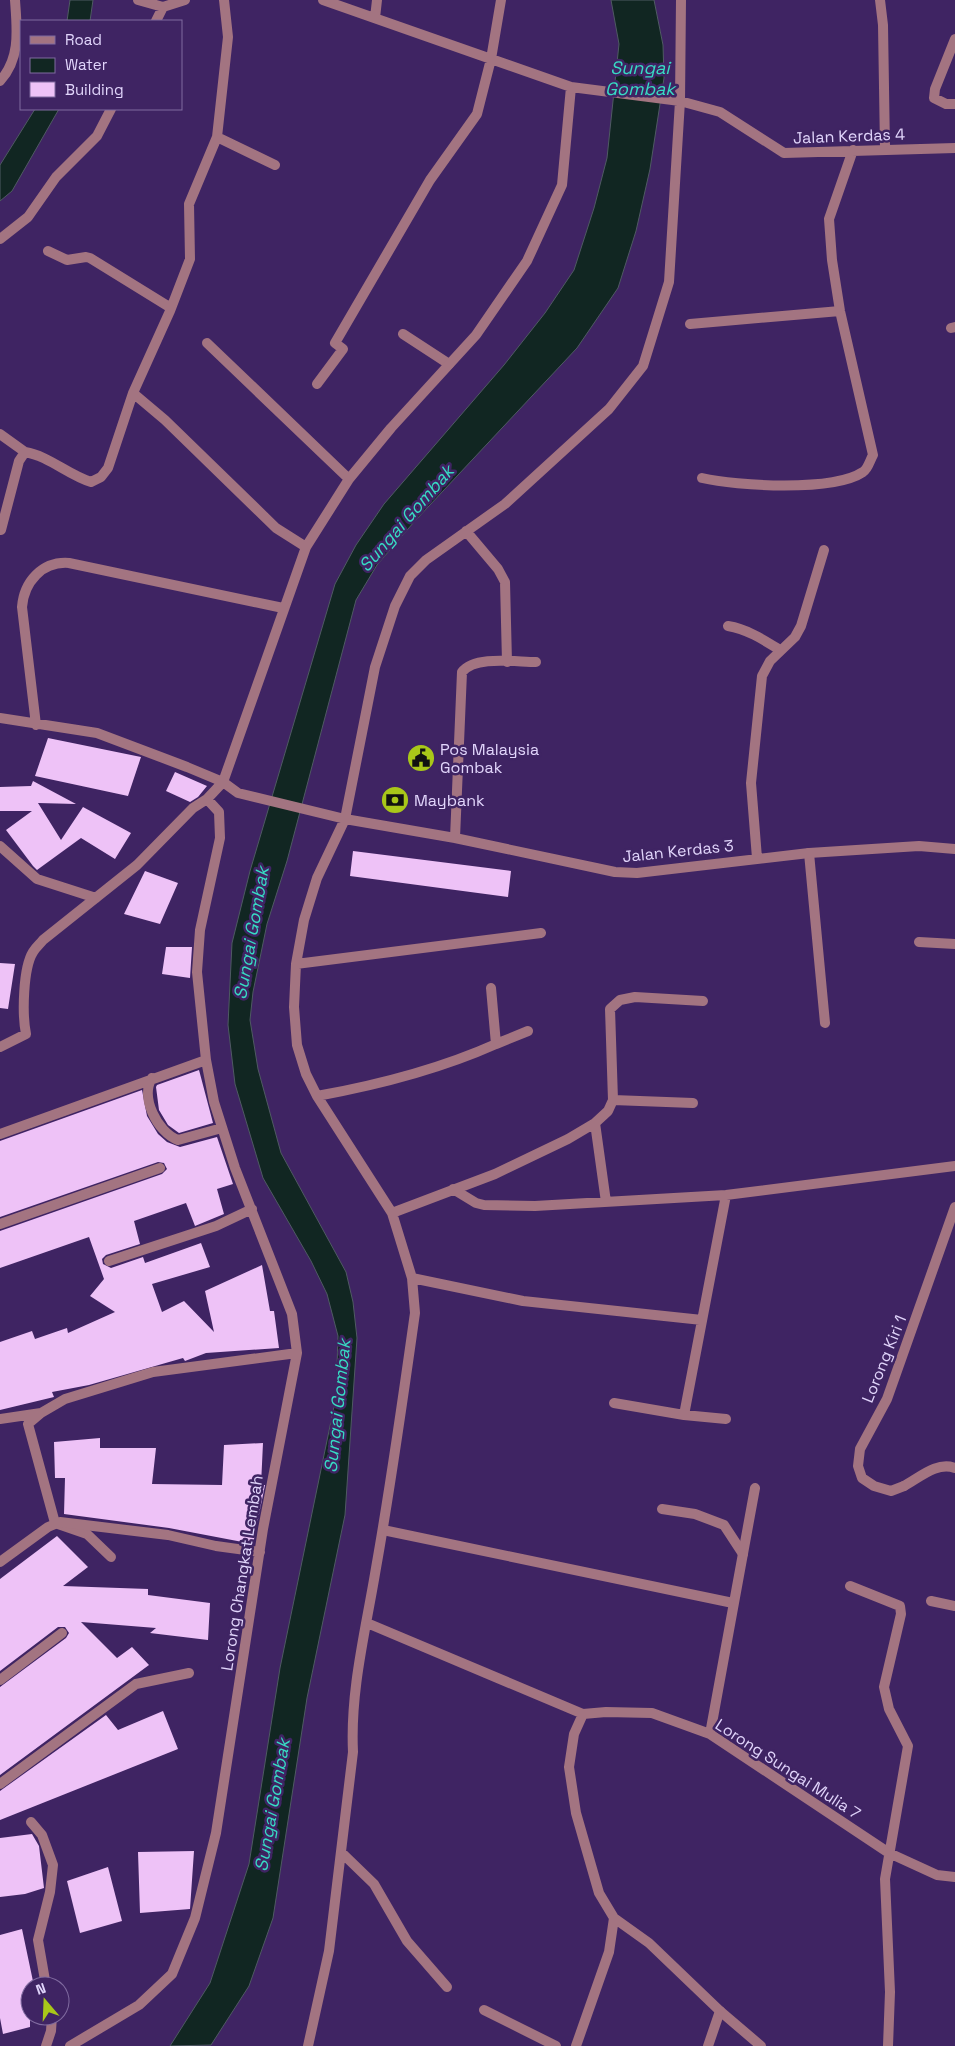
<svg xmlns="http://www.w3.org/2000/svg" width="955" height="2046" viewBox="0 0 955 2046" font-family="'Space Grotesk',sans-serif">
<rect width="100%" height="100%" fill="#3f2463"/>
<!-- water -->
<path fill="#112622" stroke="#4f5a63" d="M70 0H93L90 21H67Z
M611 0H654L663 45 664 78 650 169 636 231 618 288 577 348 414 522 377 565 356 600 287 861 267 924 253 992 250 1020 258 1069 281 1153 346 1272 353 1302 357 1338 345 1515 307 1698 273 1918 249 1986 211 2045 170 2046 210 1983 249 1864 280 1668 336 1397 338 1336 327 1294 311 1261 263 1178 235 1084 228 1025 232 943 250 871 335 584 356 545 384 504 504 365 545 313 574 270 594 208 607 158 619 44Z
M35 109H59L12 191 0 201V165Z"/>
<!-- building -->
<path fill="#eec2f7" d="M48 738 141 757 128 796 35 776Z
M175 772 207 786 198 797 190 802 166 791Z
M33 781 76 804 38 803 61 840 83 807 131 833 115 859 81 838 37 870 33 866 6 830 32 811H0V787L31 786Z
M353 851 511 871 508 897 350 876Z
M145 871 178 883 160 924 124 914Z
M166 947H192L190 978 162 974Z
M0 963 15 964 8 1009 0 1008Z
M199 1070 213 1123 179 1133 168 1125 159 1110 156 1087 157 1085Z
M142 1090 147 1116 158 1134 167 1142 180 1147 217 1137 233 1184 217 1189 224 1214 195 1226 186 1203 134 1221 140 1244 106 1255 102 1259 103 1264 111 1268 143 1257 145 1263 201 1243 210 1267 152 1284 162 1312 184 1301 214 1332 205 1291 262 1265 270 1311H274L279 1348 206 1353 185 1361 183 1358 89 1385 52 1392 54 1397 0 1410V1342L32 1331 35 1339 67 1328 68 1333 115 1312 90 1296 104 1279 89 1237 0 1268V1231L162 1174 167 1169 164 1163 158 1162 0 1217V1141Z
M100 1438V1448H156L152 1484 222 1485 224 1445 263 1443 261 1485H265L253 1544 169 1528 64 1514 65 1478H55L54 1442Z
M57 1536 88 1567 63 1586 148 1589V1595L210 1603 208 1640 150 1633 156 1628 81 1622 117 1658 132 1647 149 1665 0 1775V1687L66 1638 69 1633 65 1627H58L0 1671V1579Z
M163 1711 178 1749 0 1820V1791L106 1715 118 1730Z
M32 1834 39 1846 44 1888 25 1894 0 1897V1838Z
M194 1851 190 1909 140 1913 138 1852Z
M108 1867 122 1921 80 1933 67 1881Z
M22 1929 34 1986H30V2027L3 2034 0 2018V1935Z"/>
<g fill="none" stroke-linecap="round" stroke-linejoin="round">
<!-- lane -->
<path stroke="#a37481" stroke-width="10" d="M0 81C21 58 17 29 15 0
M403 334 449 364
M728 626C747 629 764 640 780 650
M809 853 825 1023
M919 942 955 944
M904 1486C919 1478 937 1461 955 1468
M662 1509 695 1514 724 1525 743 1554
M58 1524 87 1534 111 1557
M383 1530 733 1603
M708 2046 720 2011"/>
<!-- street -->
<path stroke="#a37481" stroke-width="10" d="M138 0 163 7 185 0
M323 0 571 87 680 101 720 112 784 153 955 148
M880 0 883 25 885 149
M375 18 377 0
M156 21 163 7
M955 39 935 89 934 98 946 104H955
M217 137 275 165
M0 239 28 217 56 177 97 136 111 109
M48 251 67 260 86 257 90 258 171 308
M690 324 840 311
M951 328 955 327
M207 343 349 479
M317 384 343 349 335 343 430 180 477 114 491 59 501 0
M133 393 165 420 276 528 306 547
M0 434 25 452
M702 478C737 486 833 492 863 472 868 469 870 460 873 455L840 311 832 260 829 219 853 150
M1 530 19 461 25 452C49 456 68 475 91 482L101 477 108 468 133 393 170 311 190 259 189 204 217 137 228 37 224 0
M466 531 498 569 505 582 507 662
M0 718 97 733 187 767 223 782 238 793 345 819 455 838 615 872 637 873 809 853 919 846 955 849
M36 725 22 607C24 582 42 561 69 563L283 608
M455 838 462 672C475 655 516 662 536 662
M0 846 37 879 96 898
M757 858 751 783 762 676 770 661 795 637 801 626 824 550
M296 964 541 933
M496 1044 528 1031
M0 1047 26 1034C22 1014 23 968 33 952 36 947 40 944 43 940L137 865 193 808 207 799 223 782 306 547 349 479 391 428 476 335 527 261 562 185 571 87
M152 1078C140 1097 157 1132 178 1140L222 1128
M317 1096C378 1085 440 1069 496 1044L491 988
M613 1100 693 1103
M595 1123 606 1202
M0 1134 206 1060
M453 1189 476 1203 484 1205 535 1206 726 1195 955 1166
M392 1213 495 1174 568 1139 595 1123 608 1111 613 1100 610 1009 620 1000 635 997 703 1001
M0 1224 160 1168
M109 1261 216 1226 252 1209
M412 1278 523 1301 702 1320
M614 1403 684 1415 726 1419
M684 1415 726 1195
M0 1419 41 1413
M904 1486 891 1491 874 1486 862 1478 858 1466 860 1449 887 1399 955 1207
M55 1523 28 1424 41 1413 65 1399 153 1372 297 1353
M0 1562 48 1527 60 1522 168 1535 216 1546 260 1552
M850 1586 900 1606 901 1614 884 1687 889 1709 908 1746 885 1879 890 1992 888 2046
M931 1601 955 1606
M367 1623 583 1714 606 1712 652 1713 710 1734 889 1853 937 1875 955 1877
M0 1680 62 1633
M710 1734 755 1488
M0 1784 136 1684 189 1673
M31 1822 42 1835 53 1865 50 1892 38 1940 46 1986
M342 1853 374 1884 407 1941 447 1987
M614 1918 649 1943 720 2011 761 2046
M484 2010 556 2046
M46 2046 51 2031 52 2016
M70 2046 139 2005 172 1974 195 1918 216 1833 263 1529 297 1353 292 1314 235 1168 214 1102 206 1060 197 972 200 930 220 838 219 812 207 799
M308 2046 329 1951 353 1752C350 1690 366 1629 376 1568 391 1484 403 1398 415 1313L412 1278 392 1213 317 1096 306 1074 297 1045 294 1007 296 964 304 920 317 878 345 819 375 667 395 606 410 576 426 560 505 504 609 409 643 366 669 282 680 101 681 0
M576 2046 609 1952 614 1918 599 1893 576 1813 569 1767 574 1734 583 1714"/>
</g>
<!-- icons -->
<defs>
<symbol id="civic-disc" viewBox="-11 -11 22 22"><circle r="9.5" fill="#a9c719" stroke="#3f2463"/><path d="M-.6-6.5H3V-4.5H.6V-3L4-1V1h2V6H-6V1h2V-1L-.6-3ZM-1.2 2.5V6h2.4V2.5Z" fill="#111"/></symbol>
<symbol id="bank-disc" viewBox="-11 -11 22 22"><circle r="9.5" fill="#a9c719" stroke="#3f2463"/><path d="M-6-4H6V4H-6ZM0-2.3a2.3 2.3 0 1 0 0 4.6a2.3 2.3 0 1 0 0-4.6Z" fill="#111"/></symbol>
</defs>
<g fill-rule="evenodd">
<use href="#civic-disc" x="405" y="742" width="32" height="32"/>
<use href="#bank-disc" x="379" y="784" width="32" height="32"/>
</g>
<g text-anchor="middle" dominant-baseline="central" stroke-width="5" stroke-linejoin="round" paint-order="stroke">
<!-- street labels -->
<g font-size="16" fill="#e1d5fb" stroke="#3f2463">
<text transform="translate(849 136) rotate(-2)">Jalan Kerdas 4</text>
<text transform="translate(678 851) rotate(-6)">Jalan Kerdas 3</text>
<text transform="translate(884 1359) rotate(-68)">Lorong Kiri 1</text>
<text transform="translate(242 1573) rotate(-81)">Lorong Changkat Lembah</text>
<text transform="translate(788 1769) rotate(33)">Lorong Sungai Mulia 7</text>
</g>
<!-- poi labels -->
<g font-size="16" fill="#e1d5fb" stroke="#3f2463" text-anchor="start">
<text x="440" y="749">Pos Malaysia<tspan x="440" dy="18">Gombak</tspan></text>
<text x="414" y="800">Maybank</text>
</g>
<!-- water labels -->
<g font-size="18" font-style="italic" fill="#37dcc4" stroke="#3f2463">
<text x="640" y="67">Sungai<tspan x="640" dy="21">Gombak</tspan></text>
<text transform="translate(406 518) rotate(-49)">Sungai Gombak</text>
<text transform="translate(251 933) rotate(-80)">Sungai Gombak</text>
<text transform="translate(337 1406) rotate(-84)">Sungai Gombak</text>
<text transform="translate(272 1805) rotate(-80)">Sungai Gombak</text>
</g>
</g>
<!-- legend -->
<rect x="20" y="20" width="162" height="90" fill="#3f2463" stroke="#806ba0"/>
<rect x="30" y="36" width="25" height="8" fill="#a37481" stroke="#806ba0"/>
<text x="65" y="45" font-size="15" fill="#e1d5fb">Road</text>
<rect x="30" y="58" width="25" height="15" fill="#112622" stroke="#806ba0"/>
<text x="65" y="70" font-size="15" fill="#e1d5fb">Water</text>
<rect x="30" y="82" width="25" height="15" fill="#eec2f7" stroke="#806ba0"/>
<text x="65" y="95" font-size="15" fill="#e1d5fb">Building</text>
<!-- north arrow -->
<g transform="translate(45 2001) rotate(341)"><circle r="24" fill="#3f2463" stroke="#806ba0"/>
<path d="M0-4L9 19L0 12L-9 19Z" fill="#a9c719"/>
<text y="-8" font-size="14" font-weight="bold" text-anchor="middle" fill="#e1d5fb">N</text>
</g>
</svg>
